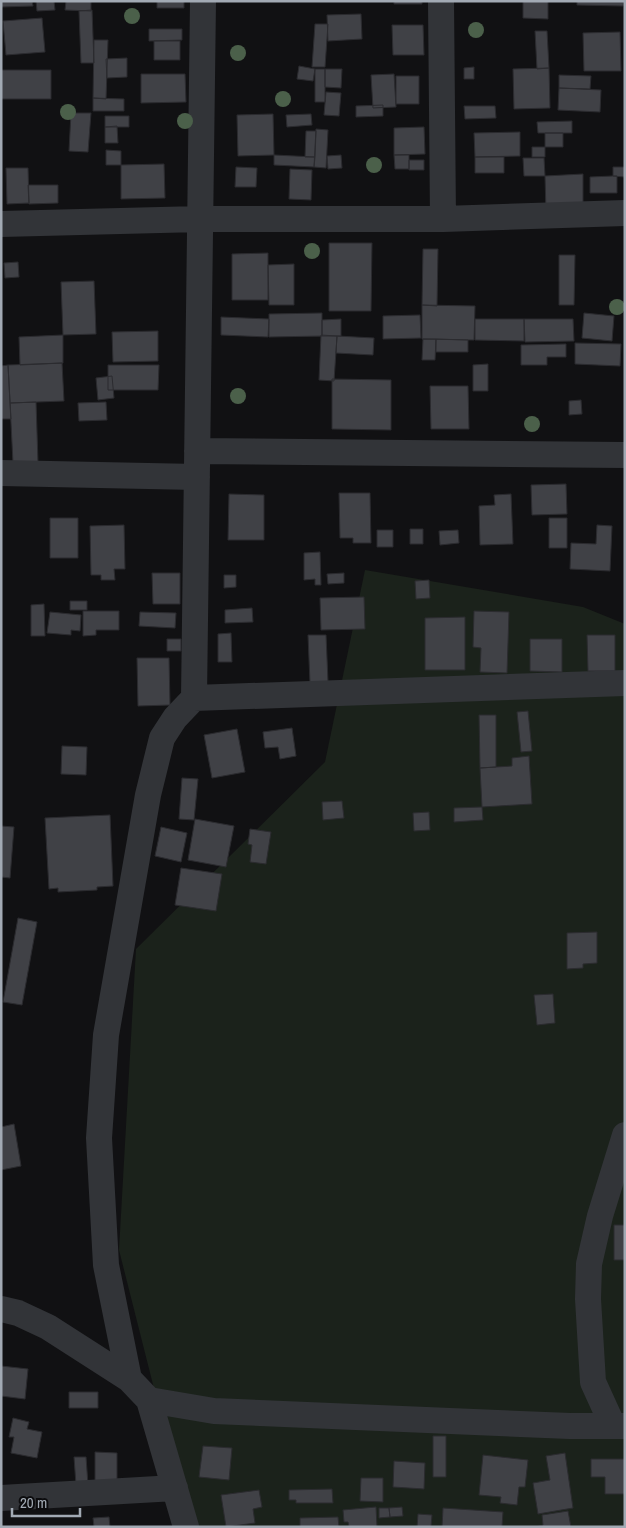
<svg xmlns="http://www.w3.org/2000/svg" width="626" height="1528" viewBox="0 0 626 1528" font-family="'Archivo Narrow',sans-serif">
<rect width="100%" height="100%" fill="#111113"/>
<!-- green -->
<path fill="#1b221b" d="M365 570 583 607 625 624V1527H189L119 1250 136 949 325 762Z"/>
<!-- building -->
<path fill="#404146" stroke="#2b2b2f" d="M1 1H32L33 6 1 7Z
M36 1H54L55 10 37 11Z
M66 1H91V11L65 10Z
M157 1H184V8H157Z
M394 1H422V4H394Z
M523 1H548V19L523 18Z
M577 1H624L623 6 577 5Z
M92 10 94 63H81L79 11Z
M361 14 362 39 328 41 327 15Z
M42 18 45 52 6 55 3 21Z
M315 24H328L325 67H312Z
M392 25H423L424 55H393Z
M149 29H182V40L149 41Z
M535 31H547L549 68 537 69Z
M620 32 621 71H584L583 33Z
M94 40H108L106 99 93 98Z
M154 41H180V60H154Z
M127 58V77L107 78 106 59Z
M299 66 315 69 313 81 297 79Z
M474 67V79H464V68Z
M549 68 550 108 514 109 513 69Z
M315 69H325V102H315Z
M325 69H342L341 88 325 87Z
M1 70H51V99H1Z
M141 74H185L186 102 141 103Z
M394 74 396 107 373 108 371 75Z
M559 75 591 76 590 89 559 88Z
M396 76H419V104H396Z
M559 88 601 90 600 112 558 110Z
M326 92 341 93 339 116 324 115Z
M93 98 124 99V111H93Z
M383 105V116L356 117V106Z
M464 106H495L496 118 465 119Z
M71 113H91L88 152 69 151Z
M273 114 274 155 238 156 237 115Z
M311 114 312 125 287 127 286 115Z
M105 116H129V127H105Z
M572 121V133H538L537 122Z
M117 126 118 143H105V127Z
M424 127 425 154 394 155V128Z
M316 129 328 130 326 168 314 167Z
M306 131H316L315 157H305Z
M520 132V156L475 157 474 133Z
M545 133H563V147H545Z
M532 147H545V157H532Z
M106 150 121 151V165H106Z
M274 155 315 157 314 167 274 165Z
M341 155 342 168 328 169 327 156Z
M394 155H409V169H395Z
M475 157H504V173H475Z
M523 158H544L545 176H524Z
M409 160H424V170H409Z
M164 164 165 198 121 199V165Z
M236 167 257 168 256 187H235Z
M613 167H625V177L613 176Z
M6 168H28L29 203 7 204Z
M290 169 312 170 311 200 289 199Z
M583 174V211L546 212 545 176Z
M613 176H617V193H590V177Z
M28 185H58V203L29 204Z
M329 243H372L371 311H329Z
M423 249H438L437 306 422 305Z
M268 253V300H232V254Z
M559 255H575L574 305H559Z
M18 262 19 277 5 278 4 263Z
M294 264V305H269L268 265Z
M94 281 96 334 63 335 61 282Z
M422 305 475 306 474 340 422 339Z
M322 313V336L269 337V314Z
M584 313 614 316 612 341 582 338Z
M420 315 421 338 383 339V316Z
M221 317 269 319 268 337 221 335Z
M341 319V336H322V320Z
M475 319H524V341L475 340Z
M524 319H573L574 341 525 342Z
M158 331V361L113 362 112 332Z
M63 335V363L20 365 19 337Z
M321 335 337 336 334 381 319 380Z
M337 336 374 338 373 355 336 353Z
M423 339H436L435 360H422Z
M436 339 468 340V352H436Z
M575 343 621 344 620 366 575 364Z
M566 344V357H547V365H521V345Z
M62 363 64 401 10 403 8 365Z
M488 364V391H473V365Z
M8 365 11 419H1V366Z
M108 365H159L158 390H108Z
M112 376 114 398 98 400 96 378Z
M332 379 391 380V430L332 429Z
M430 386H468L469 429H431Z
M581 400 582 414 569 415V401Z
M36 402 38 463H13L10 403Z
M106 402 107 420 79 421 78 403Z
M566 484 567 514 532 515 531 485Z
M339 493H370L371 543H353V538H340Z
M229 494 264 495V540H228Z
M511 494 513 544 480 545 479 506 495 505 494 495Z
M50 518H78V558H50Z
M549 518H567V548H549Z
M124 525 125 569H114L115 580H101V575H91L90 526Z
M597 525 612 526 610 571 570 569 571 543 596 544Z
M410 529H423V544H410Z
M377 530H393V547H377Z
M458 530 459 543 440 545 439 531Z
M320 552 321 585H315V579L304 580V553Z
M152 573H180V604H153Z
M344 573V583L328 584 327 574Z
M224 575H236V587L224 588Z
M429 580 430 598 416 599 415 581Z
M364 597 365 629 321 630 320 598Z
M70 601H87V610H70Z
M44 604 45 636H31V605Z
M252 608 253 622 225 623V610Z
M83 611H119V630H96V635L83 636Z
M474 611 509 612 507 673 480 672 481 648 473 647Z
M50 612 81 615 80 631 71 630V635L47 633Z
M140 612 176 613 175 628 139 626Z
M465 617V670H425V618Z
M231 633 232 662H218V634Z
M308 635H326L328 682 310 683Z
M587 635H615V671H588Z
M167 639H181V651H167Z
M530 639H562V672L530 671Z
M137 658H169L170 705 138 706Z
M528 711 532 751 521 752 517 712Z
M479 715H496V767L480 768Z
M292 728 296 756 280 759 278 747 265 748 263 732Z
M237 729 245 772 212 778 204 735Z
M62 746 87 747 86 775 61 774Z
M529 756 532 804 482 807 480 768 512 766V758Z
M182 778 198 779 194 820 179 819Z
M342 801 344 818 323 820 322 802Z
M482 807 483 820 454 822V808Z
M429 812 430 830 414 831 413 813Z
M110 815 113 886 97 887V890L58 892V888L49 889 45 818Z
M195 819 234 826 226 867 188 860Z
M1 826 14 827 10 878 1 877Z
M161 827 187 833 181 862 155 856Z
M250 829 271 832 266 864 250 862 252 845 248 844Z
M181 868 222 874 216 911 175 905Z
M18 918 37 922 22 1005 3 1002Z
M597 932V963L583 964V968L567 969V933Z
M553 994 555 1023 537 1025 534 995Z
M14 1124 21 1166 1 1170V1127Z
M614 1225H625V1260H614Z
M1 1366 28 1369 25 1399 1 1396Z
M69 1392H98V1408H69Z
M13 1418 29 1422 27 1429 42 1432 37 1458 11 1453 14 1437H9Z
M433 1436H446V1477H433Z
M203 1446 232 1448 229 1480 199 1477Z
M95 1452 117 1453V1481H95Z
M565 1453 573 1508 538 1514 533 1483 550 1480 546 1456Z
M483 1455 528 1460 525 1487H519L517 1505 500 1503 501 1497 479 1495Z
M74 1457H86L88 1485H76Z
M591 1459H625V1494H605V1477H591Z
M394 1461 425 1463 424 1489 393 1487Z
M361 1478H383V1502L360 1501Z
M332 1489 333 1503H296V1500H289V1490Z
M259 1490 262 1507 253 1509 255 1523 226 1527 221 1495Z
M376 1507 377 1527H349L348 1522H344L343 1510Z
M402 1507 403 1516 390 1517 389 1508Z
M379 1508H389L390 1517 379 1518Z
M443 1508 503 1512 502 1527H442Z
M568 1511 571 1527H535L543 1525 542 1515Z
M418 1514 432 1515 431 1527H417Z
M109 1517 110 1527H94L93 1518Z
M338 1517 339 1527H300V1518Z"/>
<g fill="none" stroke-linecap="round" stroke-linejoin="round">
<!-- street -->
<path stroke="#323438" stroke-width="26" d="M203 1 194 698 625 683
M441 1 443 219
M1 224 200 219H443L625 213
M197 451 625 455
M1 473 197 477
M1 1309 18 1313 48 1327 129 1379 149 1400 214 1411 570 1426H625
M129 1379 106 1265 99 1138 106 1035 148 795 162 738 175 718 194 698
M149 1400 186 1527
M613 1426 593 1382 588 1299 589 1264 600 1216 625 1135
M1 1498 175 1488"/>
</g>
<!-- trees -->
<g fill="#4b604a">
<circle cx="132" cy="16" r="8"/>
<circle cx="476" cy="30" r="8"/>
<circle cx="238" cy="53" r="8"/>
<circle cx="283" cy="99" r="8"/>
<circle cx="68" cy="112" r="8"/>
<circle cx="185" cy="121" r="8"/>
<circle cx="374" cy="165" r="8"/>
<circle cx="312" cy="251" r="8"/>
<circle cx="617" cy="307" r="8"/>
<circle cx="238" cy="396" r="8"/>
<circle cx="532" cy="424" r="8"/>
</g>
<!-- border -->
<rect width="626" height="1528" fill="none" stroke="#a2aab4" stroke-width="5"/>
<!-- scale -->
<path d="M12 1508v8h68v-8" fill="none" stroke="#a2aab4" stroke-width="2.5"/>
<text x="20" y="1508" font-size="15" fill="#a2aab4" stroke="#0c0c0e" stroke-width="4" paint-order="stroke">20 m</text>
</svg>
